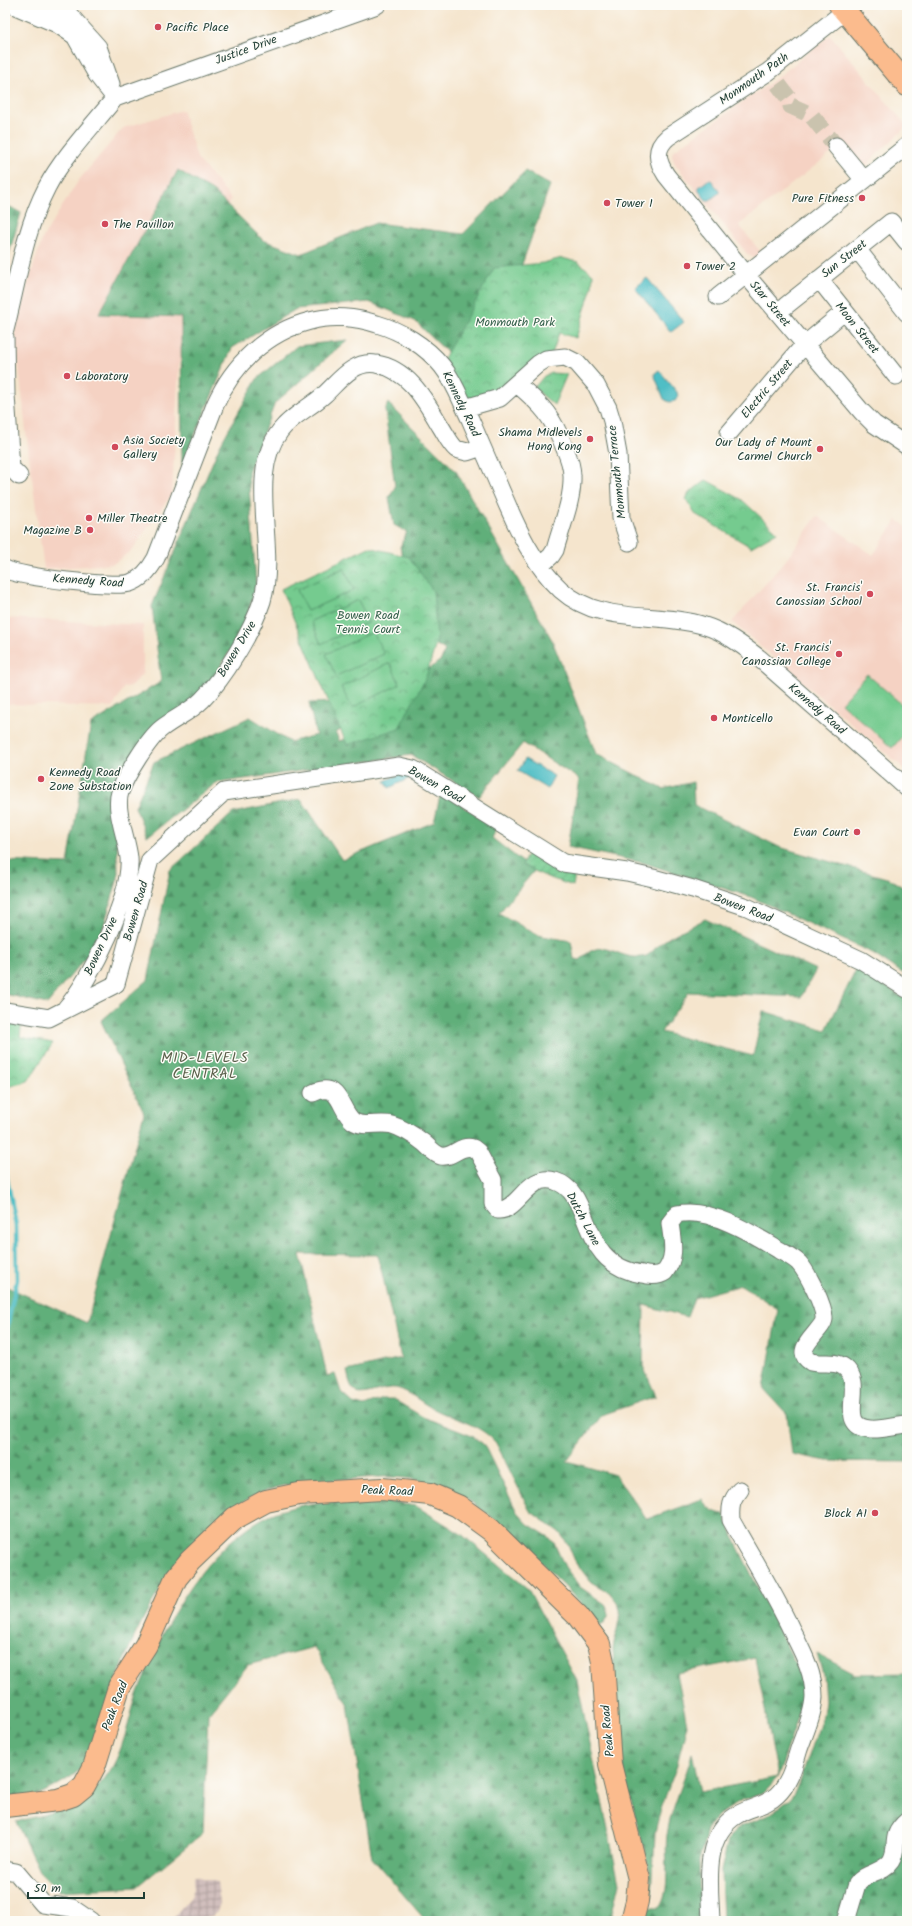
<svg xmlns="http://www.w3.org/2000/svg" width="912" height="1926" viewBox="0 0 912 1926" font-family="Kalam,sans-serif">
<defs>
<pattern id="industrial-grid" width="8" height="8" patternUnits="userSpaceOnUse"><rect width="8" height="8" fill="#d1bfbd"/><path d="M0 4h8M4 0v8" fill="none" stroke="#a99c9a"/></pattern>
<pattern id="forest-firs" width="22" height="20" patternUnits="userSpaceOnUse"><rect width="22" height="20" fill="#60af7a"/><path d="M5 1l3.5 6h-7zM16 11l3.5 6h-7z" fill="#4f9065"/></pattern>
<pattern id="park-crowns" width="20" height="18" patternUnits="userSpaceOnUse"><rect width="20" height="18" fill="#75cb8f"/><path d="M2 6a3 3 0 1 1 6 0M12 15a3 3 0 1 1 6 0" fill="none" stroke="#5fa676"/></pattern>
<pattern id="garden-furrows" width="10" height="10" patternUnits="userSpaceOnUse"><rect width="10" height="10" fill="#75cb8f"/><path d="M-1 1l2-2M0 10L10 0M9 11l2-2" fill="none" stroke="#5fa676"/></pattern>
</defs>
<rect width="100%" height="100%" fill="#fdfcf7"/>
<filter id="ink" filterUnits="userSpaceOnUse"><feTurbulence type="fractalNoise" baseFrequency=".025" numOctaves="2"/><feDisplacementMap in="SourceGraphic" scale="8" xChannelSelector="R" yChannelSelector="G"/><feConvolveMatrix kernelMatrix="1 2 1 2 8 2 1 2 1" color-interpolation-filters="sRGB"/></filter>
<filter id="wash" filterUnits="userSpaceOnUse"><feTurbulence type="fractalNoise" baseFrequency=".012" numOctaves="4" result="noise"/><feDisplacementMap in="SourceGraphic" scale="16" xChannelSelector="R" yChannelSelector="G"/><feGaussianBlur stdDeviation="0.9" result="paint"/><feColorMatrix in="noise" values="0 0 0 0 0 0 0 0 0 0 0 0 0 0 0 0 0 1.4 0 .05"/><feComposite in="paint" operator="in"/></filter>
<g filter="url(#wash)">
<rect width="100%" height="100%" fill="#f5e5cd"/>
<!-- built -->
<path fill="#f5d2c3" d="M830 35 907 126 863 168 843 144 739 225 763 255 756 259 748 255 675 164 672 156 673 151 777 78Z
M182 110 197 158 231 199 179 363 172 494 131 551 113 564 44 569 27 440 15 331 27 286 43 237 79 180 123 128Z
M817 516 873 555 897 520 907 527V771L732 622 786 560Z
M5 618 143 625V673L132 686 124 687 113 707 5 704Z"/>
<!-- industrial -->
<path fill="url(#industrial-grid)" d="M195 1876 217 1882 220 1903 217 1912 212 1916 205 1917 201 1921H170L190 1898 194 1889 193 1878Z"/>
<!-- forest -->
<path fill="url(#forest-firs)" stroke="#407657" d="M178 170 214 192 263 240 301 254 376 223 463 234 525 171 550 185 521 267 450 355 415 321 369 302 296 309 232 348 182 465 181 317 99 314Z
M5 204 21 213 5 267Z
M347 340 275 403 248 472 256 585 243 631 200 698 116 785 118 878 99 942 47 1004 5 994V861L68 864 91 724 161 682 152 606 219 447 257 379 297 346Z
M388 403 456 471 552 640 596 754 663 789 693 782 694 805 779 847 890 879 907 890V976L868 951 751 897 644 863 568 847 579 779 523 743 479 797 411 755 216 783 147 837 135 807 154 762 250 717 290 742 316 735 309 703 338 702 353 721 336 733 339 741 356 735 365 717 441 660 445 650 432 642 412 591 400 547 407 532 394 525 389 497 395 487 385 410Z
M441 792 497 828 492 838 534 871 499 913 537 935 571 941 574 959 580 960C604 934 615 960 642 957 651 956 654 948 661 943 674 933 691 927 705 919L816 970 801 997 689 992 661 1032 753 1056 763 1011 826 1030 857 968 907 1000V1462L827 1461 792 1454 787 1414 764 1389 778 1309 741 1285 694 1298 687 1317 644 1305 643 1366 656 1396 602 1415 567 1461 615 1475 647 1519 702 1499C707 1508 714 1513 724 1514L737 1545 795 1663 801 1681 802 1699 798 1717 778 1777 764 1792 742 1800 723 1811 714 1820 707 1830 699 1861 700 1921H644L647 1908H659C672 1892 664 1854 667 1835 671 1806 686 1780 692 1752L700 1792 778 1777 755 1658 677 1673 687 1725 676 1768 661 1808 655 1832 652 1897H649L651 1879 649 1868 627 1787 620 1751 613 1649 620 1615 617 1602 610 1593 591 1582 586 1576 575 1561 568 1544 559 1532 530 1511 496 1443C480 1424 458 1421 436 1410 422 1404 410 1391 396 1388 384 1386 364 1397 357 1393 350 1388 349 1379 347 1371L401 1358 378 1255 300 1254 327 1376 335 1374 341 1392 353 1403 364 1406 383 1399H393L423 1417 472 1436 482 1443 486 1449 517 1512 528 1524 549 1537 554 1543 565 1567 580 1587 605 1604 609 1614 605 1622 600 1625C580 1601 557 1579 535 1557 492 1516 459 1481 395 1477 381 1476 365 1478 350 1479 316 1481 281 1481 250 1498 185 1532 136 1620 114 1688 104 1716 99 1745 81 1768 73 1780 19 1805 5 1807V1286L87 1323 144 1113 101 1021 148 980 170 870 233 813 301 799 342 860 434 822Z
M339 1499 381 1501 416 1506 461 1534 528 1589 577 1681 619 1883 610 1921H426L372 1858 348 1705 314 1647 248 1665 208 1714 203 1833 137 1887 59 1891 40 1873 16 1822C45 1814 77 1809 98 1786 123 1761 126 1726 137 1695 162 1629 197 1557 260 1520 283 1506 313 1504 339 1499Z
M817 1654 855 1674 907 1673V1921H723L721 1871 728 1840 734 1832 741 1826 775 1811 790 1799 799 1785 823 1715 825 1701 823 1675Z"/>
<!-- park -->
<path fill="url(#park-crowns)" stroke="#4a8462" d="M562 258 578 262 593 274 592 287 576 338 559 333 552 354 505 391 467 402 443 360 494 268 543 263Z
M552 373 567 374 554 405 534 388 544 376Z
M706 480 741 499 777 532 751 547 695 514 686 499 689 493Z
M369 547 409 557 433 591 437 640 426 677 399 728 347 745 281 589Z
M5 1016 22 1020 20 1037 53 1043 28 1081 5 1088Z"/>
<!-- garden -->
<path fill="url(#garden-furrows)" stroke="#4a8462" d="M531 848 575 874 573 886 547 877 522 865Z"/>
<!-- pitch -->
<path fill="#75cb8f" stroke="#4a8462" d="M344 568 354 590 307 611 297 590Z
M358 600 369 622 321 644 311 621Z
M373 632 384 654 336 676 326 654Z
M390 663 400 684 352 708 341 687Z
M867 674 907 709V731L892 748 841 703Z"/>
<!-- water -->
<path fill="#50bec5" stroke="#387e7c" d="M708 180H711L719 190V193L710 200H706L699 191V187Z
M647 278 684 322 671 332 635 288Z
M659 370 677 392 678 397 675 401 669 402 664 399 654 374Z
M525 759 554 776 547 789 518 771Z
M406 771 410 778 389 788 385 781Z"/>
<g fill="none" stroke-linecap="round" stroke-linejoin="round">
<!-- stream -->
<path stroke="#50bec5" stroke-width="4.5" d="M5 1170 16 1225 17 1280 5 1336"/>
</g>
</g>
<g filter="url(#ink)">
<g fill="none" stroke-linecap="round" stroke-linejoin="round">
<!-- minor-tunnel -->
<path stroke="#cac3ae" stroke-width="17" stroke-dasharray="17 8" stroke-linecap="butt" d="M778 84 790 100 791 106 811 115 836 146"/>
<defs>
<path id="minor" d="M13 5 57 24 75 36 97 75 115 98
M47 5 66 11 98 47 111 84
M845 11 768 72 668 137C654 149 657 161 666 175L752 282 862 412 874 424 907 446
M115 98 377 5
M836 146 864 180
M857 249 907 313
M819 279 896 376
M718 297 907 146
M778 312 891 222 907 242
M5 330C17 283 24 231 47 187 62 158 94 124 115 98
M5 337 6 395 11 468 19 476
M517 384C543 406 553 417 565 449 569 458 572 467 572 476 573 500 561 527 555 550L551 556 540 566
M465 408 500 398 538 364 546 359 565 357 577 363 596 385 608 408 612 421 618 454 621 518 629 542
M729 433 804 345 844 312
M5 569C19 577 115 588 130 583 142 579 150 569 156 558L215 405C233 364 267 332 310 321 331 315 356 317 377 324 401 331 426 346 442 366 455 382 461 401 470 419 481 444 492 470 503 495 518 530 533 564 561 590 601 626 658 611 705 626 725 632 743 646 759 658L907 788
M66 1008C91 980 132 895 129 858 127 838 114 810 120 792 125 776 149 738 162 728 175 718 190 712 202 700 224 678 252 632 262 601 278 548 246 475 280 431 292 415 310 408 325 394 339 381 354 360 376 364 409 369 426 402 441 427 446 435 450 444 456 449L467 452 482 447
M5 1011 49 1018 116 984 150 860 224 792 399 766 413 769 563 863 627 872 653 878 693 889 747 907 861 960 907 989
M313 1093C341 1080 339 1110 353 1121 364 1129 379 1121 392 1125 402 1128 415 1136 424 1143 430 1148 434 1154 441 1156 453 1158 460 1144 473 1148L478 1152 493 1180V1204L498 1210C518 1212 528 1172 555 1181 595 1193 576 1264 642 1274 650 1276 658 1277 665 1272 677 1256 672 1241 670 1223L677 1214C710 1207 753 1234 779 1250 786 1254 794 1258 799 1263 807 1272 825 1307 824 1319 823 1331 790 1350 811 1362 822 1365 834 1360 844 1367 868 1384 834 1426 870 1429 882 1430 895 1426 907 1425
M5 1870 16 1872 43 1904 72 1908 91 1921
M711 1921C710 1886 701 1837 737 1815 750 1807 766 1806 777 1795 790 1783 794 1765 799 1749 805 1732 813 1715 814 1697 814 1672 802 1651 791 1629 773 1591 751 1556 731 1520 730 1507 731 1500 740 1490
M846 1921 857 1884C865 1872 883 1873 891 1861 900 1846 888 1837 907 1821"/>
<path id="major" d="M840 5 907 85
M5 1806 58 1800 73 1795 84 1786 94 1767 119 1687 146 1645 176 1578 190 1561 235 1518 266 1501 299 1494 382 1489 430 1494 458 1506 491 1530 578 1616 599 1644 603 1662 610 1764 639 1879 637 1901 632 1921"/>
</defs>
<!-- minor casing -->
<use href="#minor" stroke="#6a786a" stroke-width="19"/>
<!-- major casing -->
<use href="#major" stroke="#6a786a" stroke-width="24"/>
<!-- minor -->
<use href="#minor" stroke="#fff" stroke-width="17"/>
<!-- major -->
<use href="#major" stroke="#fbbb8d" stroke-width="22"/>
</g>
</g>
<!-- markers -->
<g fill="#d1495b" stroke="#fdfcf7" stroke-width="1.5">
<circle cx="158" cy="27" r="4"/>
<circle cx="862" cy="198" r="4"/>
<circle cx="607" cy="203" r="4"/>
<circle cx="105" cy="224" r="4"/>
<circle cx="687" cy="266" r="4"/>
<circle cx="67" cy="376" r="4"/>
<circle cx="590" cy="439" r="4"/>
<circle cx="115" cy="447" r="4"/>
<circle cx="820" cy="449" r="4"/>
<circle cx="89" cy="518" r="4"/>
<circle cx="90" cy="530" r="4"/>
<circle cx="870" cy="594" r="4"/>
<circle cx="839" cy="654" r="4"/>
<circle cx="714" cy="718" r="4"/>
<circle cx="41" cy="779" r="4"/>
<circle cx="857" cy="832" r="4"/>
<circle cx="875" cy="1513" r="4"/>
</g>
<g text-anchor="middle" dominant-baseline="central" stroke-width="3" stroke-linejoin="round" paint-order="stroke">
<!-- poi labels -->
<g font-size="12" fill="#1f3d34" stroke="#fdfcf7" text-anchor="start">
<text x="166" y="27">Pacific Place</text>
<text x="854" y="198" text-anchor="end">Pure Fitness</text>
<text x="615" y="203">Tower 1</text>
<text x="113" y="224">The Pavillon</text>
<text x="695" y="266">Tower 2</text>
<text x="75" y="376">Laboratory</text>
<text x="582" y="432" text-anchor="end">Shama Midlevels<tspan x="582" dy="14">Hong Kong</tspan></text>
<text x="123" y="440">Asia Society<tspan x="123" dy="14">Gallery</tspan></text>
<text x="812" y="442" text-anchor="end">Our Lady of Mount<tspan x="812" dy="14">Carmel Church</tspan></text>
<text x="97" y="518">Miller Theatre</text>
<text x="82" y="530" text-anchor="end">Magazine B</text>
<text x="862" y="587" text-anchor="end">St. Francis'<tspan x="862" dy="14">Canossian School</tspan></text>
<text x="831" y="647" text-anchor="end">St. Francis'<tspan x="831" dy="14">Canossian College</tspan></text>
<text x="722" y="718">Monticello</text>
<text x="49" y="772">Kennedy Road<tspan x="49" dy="14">Zone Substation</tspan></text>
<text x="849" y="832" text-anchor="end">Evan Court</text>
<text x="867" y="1513" text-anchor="end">Block A1</text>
</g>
<!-- street labels -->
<g font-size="12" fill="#1f3d34" stroke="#fdfcf7">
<text transform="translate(246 50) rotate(-20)">Justice Drive</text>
<text transform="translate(754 79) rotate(-35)">Monmouth Path</text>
<text transform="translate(844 259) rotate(-38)">Sun Street</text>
<text transform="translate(770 304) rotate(50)">Star Street</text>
<text transform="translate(857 328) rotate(51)">Moon Street</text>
<text transform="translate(767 389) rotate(-50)">Electric Street</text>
<text transform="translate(461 404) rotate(64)">Kennedy Road</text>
<text transform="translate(617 472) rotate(-96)">Monmouth Terrace</text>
<text transform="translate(88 581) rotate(4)">Kennedy Road</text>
<text transform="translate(237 649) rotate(-59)">Bowen Drive</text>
<text transform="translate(817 709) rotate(41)">Kennedy Road</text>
<text transform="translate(436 785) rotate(30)">Bowen Road</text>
<text transform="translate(743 908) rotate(21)">Bowen Road</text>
<text transform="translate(136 911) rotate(-74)">Bowen Road</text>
<text transform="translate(101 946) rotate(-65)">Bowen Drive</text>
<text transform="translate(583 1219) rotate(62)">Dutch Lane</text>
<text transform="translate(387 1491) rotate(2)">Peak Road</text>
<text transform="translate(115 1706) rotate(-69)">Peak Road</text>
<text transform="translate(608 1731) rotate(-95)">Peak Road</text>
</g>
<!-- park labels -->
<g font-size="12" fill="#34604b" stroke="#fdfcf7">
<text x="515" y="322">Monmouth Park</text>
<text x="368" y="615">Bowen Road<tspan x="368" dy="14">Tennis Court</tspan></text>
</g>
<!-- quarter labels -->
<g font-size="14" letter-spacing="1" fill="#5b604b" stroke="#fdfcf7">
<text x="205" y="1058">MID-LEVELS<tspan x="205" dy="16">CENTRAL</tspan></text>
</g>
</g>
<!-- margin -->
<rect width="912" height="1926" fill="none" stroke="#fdfcf7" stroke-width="20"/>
<!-- scale -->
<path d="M28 1892v6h116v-6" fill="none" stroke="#1f3d34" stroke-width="2"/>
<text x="34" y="1892" font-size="12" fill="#1f3d34" stroke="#fdfcf7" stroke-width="3" paint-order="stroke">50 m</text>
</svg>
